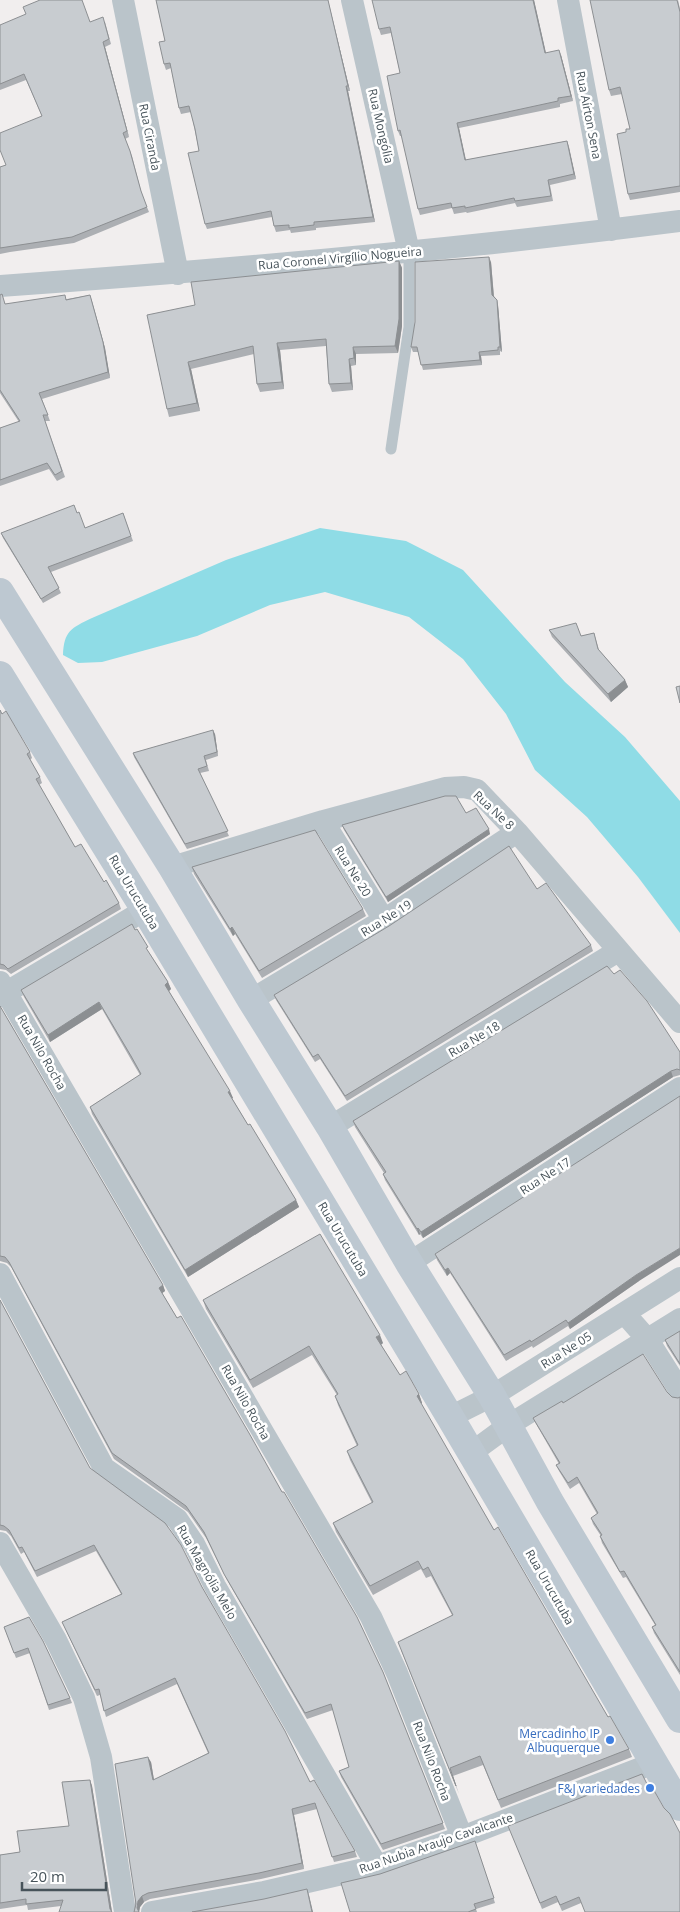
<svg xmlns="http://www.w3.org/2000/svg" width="680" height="1912" viewBox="0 0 680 1912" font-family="'Open Sans',sans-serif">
<rect width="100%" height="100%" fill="#f1eeee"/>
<!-- water -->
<path fill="#8fdce6" d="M320 528 406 541 463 570 565 682 625 737 680 801V933L638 877 587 817 535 770 506 714 463 659 409 617 325 592 270 605 197 636 102 662 78 663 63 655C64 631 71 628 92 618L226 560Z"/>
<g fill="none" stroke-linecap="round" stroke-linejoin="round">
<!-- lane -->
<path stroke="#bac4ca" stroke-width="11" d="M391 449 409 327V252"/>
<!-- street -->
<path stroke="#bac4ca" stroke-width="22" d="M123 0 178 274
M352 0 409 252
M568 0 611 230
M0 286C227 270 454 250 680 221
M323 821 384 920
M172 867 323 821 445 788 464 787 477 790 517 832 680 1022
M0 982 371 1617 397 1673 462 1837
M0 996 145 910
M251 1000 384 920 517 832
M330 1127 618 951
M409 1263 680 1088
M0 1274 104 1468 177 1519 194 1544 215 1586 377 1866
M625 1314 648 1340 680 1391
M450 1417 492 1396 680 1278
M471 1453 509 1425 680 1319
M0 1543 56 1640 84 1698 101 1757 125 1912
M152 1912 264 1892 377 1866 462 1837 654 1763"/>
<!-- secondary -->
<path stroke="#bdc8d1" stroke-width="28" d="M0 592 172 867 251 1000 330 1127 409 1263 492 1396 550 1502 680 1719
M0 675 145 910 450 1417 680 1807"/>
</g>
<!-- wall -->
<path fill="#acafb3" d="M156 0H328L350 91H348L375 222 316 228V230L291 233 290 230 276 232 274 226 272 217 207 229 205 224 199 151 191 112 181 114 179 108 171 68 166 70 164 64 165 41Z
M534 0 546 53 561 55 573 101 560 104V107L459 128 466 160 567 141 576 179 550 185 553 201 517 207 515 203 467 213 466 212 454 214 452 208 420 215 418 209 402 136H400L398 131 400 73 391 33 381 35 379 29Z
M678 0 680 9V192L630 200 628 194 626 132 630 129 622 94 611 96 609 90Z
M90 22H105L111 44 105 47 129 137 125 139 132 156 142 195 149 212 74 243 10 252 0 254V167L6 165 42 116 26 80 0 90V25Z
M399 261 402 268V326L398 353 356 354V365L351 366 353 390 332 392 329 384 326 346 280 350 284 389 260 392 257 384 254 354 191 369 200 411 169 417 167 409 195 305Z
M491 262 494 296 497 300 498 305 502 352 500 351V355L481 356 482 365 423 370 418 352H413L411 347Z
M0 295 5 304 67 299 90 295 92 301 105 348 110 378 42 399 50 421H45L65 477 57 481 49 469 0 486V428L19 422 0 393Z
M77 513 85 528 123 513 133 541 51 572 61 593 43 603 3 538 1 533Z
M549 630 581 636 594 633 599 650 625 680 628 687 611 702 552 637Z
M0 710 2 714 30 752 32 758 30 760 40 777 42 783 39 785 75 847 104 882 119 903 121 909 11 974 6 970 0 969Z
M215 734 218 756 206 760 209 771 200 773 229 836 187 849 134 757 133 753Z
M466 813 490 834 388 902 344 830 342 825Z
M192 867 363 909 366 916 262 978 235 934 233 936 194 874Z
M537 889 591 945 593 951 347 1101 320 1059 315 1062 276 1000 274 995Z
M150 954 168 982 171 989 169 991 233 1098H232L248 1125 296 1200 299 1207 188 1277 92 1114 90 1107 140 1075 133 1063 102 1009 50 1042 24 997 21 990Z
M614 974 680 1052V1075L673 1077 423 1238 420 1234 419 1235 385 1180 383 1174 384 1173 355 1127 353 1121Z
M0 1006 163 1285 165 1291 162 1293 282 1492 383 1672 445 1829 383 1850 341 1777 339 1771 349 1767 333 1710 307 1719 227 1580 206 1538 188 1512 114 1459 11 1267 7 1263 0 1261Z
M435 1254 639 1281 570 1329 568 1326 533 1348 532 1346 506 1361 450 1273 447 1276 437 1260Z
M0 1300 90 1468 202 1587 310 1782 355 1851 357 1857 334 1862 317 1809 294 1815 304 1869 261 1879 150 1899 144 1902 140 1907 139 1912H134L151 1762 154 1780 208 1753 177 1684 106 1717 100 1695 97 1696 62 1622 121 1594 96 1551 37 1577 24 1552 21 1554 11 1536 6 1531 0 1530Z
M203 1300 383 1343 381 1345 400 1375 419 1394 422 1403 421 1404 494 1530 608 1717 629 1749 632 1757 501 1808 483 1765 453 1776 459 1794 401 1650 452 1615 431 1576 426 1578 421 1569 373 1595 336 1532 333 1523 372 1503 350 1460 347 1451 357 1446 338 1405 335 1396 337 1395 312 1355 253 1388 206 1309Z
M680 1331V1366L667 1346 665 1340Z
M667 1392 672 1397 678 1398 680 1397V1675L654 1633 652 1627 655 1625 626 1577 623 1578 602 1543 600 1536H601L593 1524 591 1518 597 1514 579 1483 570 1489 559 1471 556 1465 559 1464 536 1424 533 1418 563 1403Z
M29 1617 70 1698 72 1703 49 1710 30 1653 16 1658 4 1627Z
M642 1774 581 1903 562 1911 558 1902 542 1909 511 1832Z
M90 1780 92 1786 112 1912 61 1906 28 1910 27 1905 0 1909V1855L20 1852 69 1826Z
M475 1841 495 1903 476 1909 477 1912H350L380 1874Z"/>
<!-- shaded-wall -->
<path fill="#8c8f92" d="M328 0 350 91 348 86Z
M533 0H534L547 58 545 53Z
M103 42 105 47 129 137 127 131Z
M559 50 561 55 573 101 571 96Z
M346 86 348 91 375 222 373 217Z
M457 123 459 128 467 166 465 160Z
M567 141 569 147 576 179 574 174Z
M489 257 491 262 494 299 492 295Z
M399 261 402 268V326L398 353 395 346Z
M90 295 105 348 110 378 108 372Z
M497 300 498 305 502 352 500 347Z
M277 343 280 350 284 389 282 382Z
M353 347 356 354V365L354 358Z
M479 352 481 356 482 365 480 360Z
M349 359 351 366 353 390 351 383Z
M188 362 191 369 200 411 197 403Z
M625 680 628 687 611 702 608 694Z
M213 730 215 734 218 756 217 752Z
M489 829 490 834 388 902 386 897Z
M232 927 235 934 233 936 230 929Z
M168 982 171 989 168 992 165 985Z
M99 1002 102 1009 50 1042 48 1035Z
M671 1071 673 1077 423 1238 421 1232Z
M230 1091 233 1098 231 1099 228 1092Z
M296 1200 299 1207 188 1277 185 1270Z
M418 1228 420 1234 419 1235 417 1229Z
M680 1248V1255L639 1281 570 1329 568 1323 636 1275Z
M448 1268 450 1273 447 1276 445 1270Z
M163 1285 165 1291 161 1294 159 1288Z
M380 1335 383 1343 379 1346 376 1337Z
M419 1394 422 1403 420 1404 417 1396Z
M148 1757 151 1762 155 1786 153 1780Z
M90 1780 92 1786 112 1912 110 1909Z
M292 1809 294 1815 304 1869 302 1863Z
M307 1889 309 1895 313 1912H312Z
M142 1896 144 1902 140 1907 139 1912H138L137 1908 138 1901Z"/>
<!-- building -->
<path fill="#c8ccd0" stroke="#8c8f92" d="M40 0H82L90 22 103 17 109 39 103 42 127 131 123 133 130 151 141 191 147 207 72 237 0 248V167L6 165 0 150V133L42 116 24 74 0 84V25L26 14 23 7Z
M156 0H328L348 86H346L373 217 314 222V225L289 228V225L274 226 271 211 205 224 188 153 199 151 195 129 189 106 179 108 170 63 164 64 159 42 165 41Z
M372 0H533L545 53 559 50 571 96 558 98V101L457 123 465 160 567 141 574 174 548 180 551 196 515 201 514 198 465 208V206L452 208 451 203 418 209 400 130 398 131 387 76 400 73 390 27 379 29Z
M590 0H677L680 12V186L628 194 617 134 626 132V129H630L620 87 609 90Z
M489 257 492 295 497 300 500 347H498V350L479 352 480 360 421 365 417 347H411L415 322V262Z
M399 261V319L395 346 353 347 354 358 349 359 351 383 329 384 326 339 277 343 282 382 257 384 253 346 188 362 197 403 167 409 147 315 195 305 191 282Z
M2 294 5 304 65 295 66 300 90 295 103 342 108 372 39 393 48 415H43L62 471 55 475 47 463 0 480V428L20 421 0 390V295Z
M74 505 77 513 79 512 85 528 123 513 131 536 48 567 59 588 41 599 1 533Z
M576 623 581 636 594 633 598 649 625 680 608 694 549 630Z
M680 686V703L676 687Z
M0 710 2 714 6 711 30 752 27 754 40 777 36 779 75 847 81 844 104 882 106 880 119 903 8 969 4 965 0 964Z
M213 730 217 752 204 756 207 766 198 769 228 831 185 844 133 753Z
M445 796H456L466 813 476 808 489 829 386 897 342 825Z
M315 830 363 909 259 971 232 927 230 929 192 867Z
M509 846 537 889 546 883 591 945 345 1096 318 1054 313 1057 274 995 389 926Z
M132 924 135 930 137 929 148 947 146 948 168 982 165 985 230 1091 228 1092 248 1125 250 1124 296 1200 185 1270 90 1107 141 1074 131 1056 99 1002 48 1035 21 990Z
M607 966 614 974 620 970 647 1001 680 1052V1070L677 1069 671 1071 421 1232 418 1228 417 1229 383 1174 386 1172 353 1121Z
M0 1006 163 1285 159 1288 177 1318 181 1316 249 1433 282 1492H284L357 1617 383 1672 443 1823 381 1844 339 1771 349 1767 331 1704 305 1713 224 1574 204 1532 186 1506 112 1453 9 1262 5 1257 0 1256Z
M680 1096V1248L636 1275 568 1323 566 1320 531 1342 530 1340 504 1355 448 1268 445 1270 435 1254Z
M320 1234 380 1335 376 1337 400 1375 406 1371 419 1394 417 1396 494 1530 498 1527 608 1717 610 1716 629 1749 498 1800 480 1756 450 1768 456 1786 398 1642 453 1615 428 1567 423 1570 418 1561 370 1586 333 1523 373 1502 347 1451 358 1445 335 1396 338 1394 309 1346 250 1380 203 1300Z
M0 1300 90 1468 165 1523 181 1545 202 1587 285 1731 310 1782 314 1780 355 1851 332 1857 315 1803 292 1809 302 1863 259 1873 148 1893 142 1896 138 1901 137 1908 139 1912H134L136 1904 115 1764 148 1757 153 1780 209 1753 175 1678 104 1711 99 1689 95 1690 62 1622 122 1594 94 1545 35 1571 22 1547 19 1548 9 1530 4 1526 0 1525Z
M680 1331V1364L665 1340Z
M643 1354 667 1392 672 1397 678 1398 680 1397V1672L652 1627 656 1625 624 1571 620 1572 600 1536 602 1535 591 1518 598 1513 577 1477 568 1483 556 1465 560 1463 533 1418 562 1401 563 1403Z
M29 1617 43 1641 70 1698 48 1705 28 1648 14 1653 4 1627Z
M642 1774 649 1788 652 1787 664 1808 670 1814 680 1833V1912H585L579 1897 560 1905 556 1896 540 1903 508 1826Z
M90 1780 110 1909 112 1912H59L63 1900 26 1904V1899L0 1903V1855L20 1852 17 1831 69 1826 62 1782Z
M475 1841 494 1898 474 1904 476 1909 468 1912H350L341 1883 380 1874Z
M307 1889 312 1912H192L264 1899Z"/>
<!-- markers -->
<g fill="#3f7fe0" stroke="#fff" stroke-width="2">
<circle cx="610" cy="1740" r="5"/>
<circle cx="650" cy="1788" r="5"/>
</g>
<g text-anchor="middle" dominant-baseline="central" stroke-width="5" stroke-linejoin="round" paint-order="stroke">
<!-- street labels -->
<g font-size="12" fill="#47535a" stroke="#fff">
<text transform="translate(589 115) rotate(79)">Rua Aírton Sena</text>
<text transform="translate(381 126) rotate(77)">Rua Mongólia</text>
<text transform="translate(150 137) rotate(79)">Rua Ciranda</text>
<text transform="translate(340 258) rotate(-5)">Rua Coronel Virgílio Nogueira</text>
<text transform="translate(494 810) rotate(43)">Rua Ne 8</text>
<text transform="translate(353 871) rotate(58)">Rua Ne 20</text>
<text transform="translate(134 892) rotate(59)">Rua Urucutuba</text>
<text transform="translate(386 918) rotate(-32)">Rua Ne 19</text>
<text transform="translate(474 1039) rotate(-31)">Rua Ne 18</text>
<text transform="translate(42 1052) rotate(60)">Rua Nilo Rocha</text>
<text transform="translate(545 1176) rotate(-33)">Rua Ne 17</text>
<text transform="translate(343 1239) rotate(59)">Rua Urucutuba</text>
<text transform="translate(566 1350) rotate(-32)">Rua Ne 05</text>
<text transform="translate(246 1402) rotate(60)">Rua Nilo Rocha</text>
<text transform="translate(207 1572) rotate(60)">Rua Magnólia Melo</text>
<text transform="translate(550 1587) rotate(60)">Rua Urucutuba</text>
<text transform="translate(432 1761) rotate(69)">Rua Nilo Rocha</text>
<text transform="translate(436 1843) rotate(-19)">Rua Nubia Araujo Cavalcante</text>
</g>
<!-- shop labels -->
<g font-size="12" fill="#366cbe" stroke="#fff" text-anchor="end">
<text x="600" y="1733">Mercadinho IP<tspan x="600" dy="14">Albuquerque</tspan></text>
<text x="640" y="1788">F&amp;J variedades</text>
</g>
</g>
<!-- scale -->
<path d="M22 1882v8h84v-8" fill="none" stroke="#47535a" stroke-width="2.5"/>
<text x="30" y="1882" font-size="15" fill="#47535a" stroke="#ffffff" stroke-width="4" paint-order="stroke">20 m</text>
</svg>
